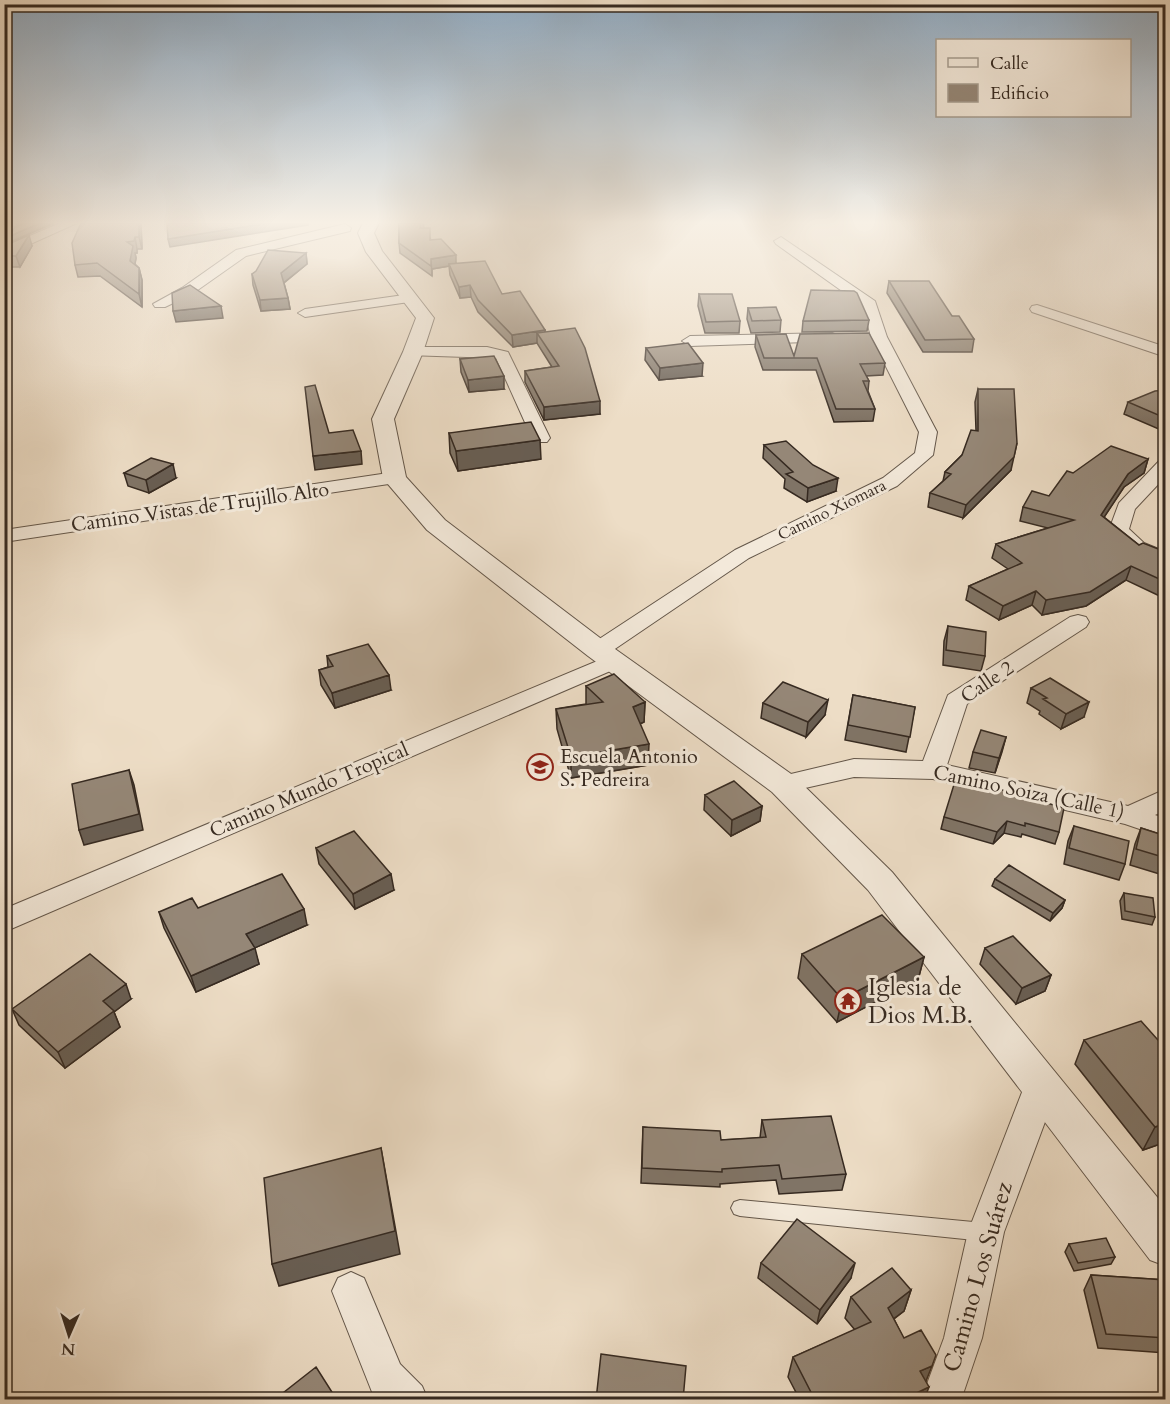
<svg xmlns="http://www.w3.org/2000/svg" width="1170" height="1404" viewBox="0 0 1170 1404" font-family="Cardo,serif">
<rect width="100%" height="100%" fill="#edddc6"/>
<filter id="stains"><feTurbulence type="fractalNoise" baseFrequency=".00333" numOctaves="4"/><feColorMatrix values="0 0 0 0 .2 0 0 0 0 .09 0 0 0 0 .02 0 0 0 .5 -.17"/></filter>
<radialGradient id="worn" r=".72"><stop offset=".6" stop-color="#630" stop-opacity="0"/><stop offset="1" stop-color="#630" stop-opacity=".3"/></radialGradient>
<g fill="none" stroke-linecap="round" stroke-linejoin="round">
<defs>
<path id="service" d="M740 1200 984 1223 990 1226 993 1232 990 1238 984 1241 740 1216 734 1214 731 1208 734 1202Z"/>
<path id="minor" d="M60 223H77L4 256V247Z
M345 224 351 228 350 231 246 256 192 294 165 307H155L153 304 182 288 236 250Z
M781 237 875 301 887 337 937 432 933 455 897 486 749 558 606 655 598 657 590 655 587 650 590 645 735 550 883 478 915 453 919 432 871 337 863 306 776 244 774 241Z
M411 294 418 298 416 301 305 317 298 313 305 309Z
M1037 305 1166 347V357L1032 312 1030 309 1032 306Z
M832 333 837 335 840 338 837 341 690 346 682 341 690 336Z
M413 347H487L508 352 550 438 547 442H535L532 438 496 358 407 355 405 352Z
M1166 460V476L1135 509 1129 529 1144 543 1166 552V566L1130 551 1109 530 1119 503 1159 461Z
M395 472 402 474 404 478 402 482 4 542V530Z
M1078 615 1086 617 1089 622 1086 627 967 704 947 765 1128 806 1166 789V810L1155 815 1166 819V838L1125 824 933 779 854 777 783 793 774 790 770 784 774 778 854 759 923 761 948 695 1070 617Z
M614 654 622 656 626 661 622 666 4 932V909Z
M1041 1073 1053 1077 1058 1087 1004 1232 982 1338 961 1400H921L944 1338 968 1232 1024 1087 1029 1077Z
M351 1272 364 1278 400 1364 422 1386 428 1400H379L372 1392 332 1291 338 1278Z"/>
<path id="tertiary" d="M363 223H379L374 233 382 251 434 318 423 352 394 419 406 477 445 520 608 644 794 776 892 872 1166 1208V1266L1150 1260 868 890 772 792 588 656 427 530 387 483 383 478 372 419 403 352 416 318 366 252 358 233Z"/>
</defs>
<!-- service casing -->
<use href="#service" stroke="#64574a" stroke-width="2"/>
<!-- minor casing -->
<use href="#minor" stroke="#64574a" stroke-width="2"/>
<!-- tertiary casing -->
<use href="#tertiary" stroke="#64574a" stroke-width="2"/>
<!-- service -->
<use href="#service" fill="#f3e9da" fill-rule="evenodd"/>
<!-- minor -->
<use href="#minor" fill="#f3e9da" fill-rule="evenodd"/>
<!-- tertiary -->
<use href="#tertiary" fill="#f3e9da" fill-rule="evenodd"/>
</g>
<!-- wall -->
<path fill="#807466" stroke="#362a21" stroke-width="1.5" d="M4 223H54L10 242 8 237 16 227 4 225Z
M81 223H141L142 249H137V253H135L136 258 135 264 139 268 142 280V307L100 276 78 277 75 265Z
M399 223H423L424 228 431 240 456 263 502 294 545 330V332L600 414 544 420 525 382V371L552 367 537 343 513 347 478 312 471 297 460 298 450 275 449 266 432 269V276L400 253 399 243Z
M4 246H32L20 267H4Z
M306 253 307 264 284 283 288 298 290 309 261 311 253 285 252 274Z
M889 281 952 316 974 339 972 352H923L887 293Z
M699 294 740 321 739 333H705L698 306Z
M748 308 781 320 780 332 751 333 747 319Z
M869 320 867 331 802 332 803 321Z
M756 335 794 356 885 363 883 375 866 376 869 381 868 391 875 409 873 421 834 422 816 370H763L755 347Z
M646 348 702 376 659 380 645 360Z
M460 359 504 389 469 392 461 372Z
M978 389 1011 470 963 518 928 507 930 493 943 481 945 472 962 455 976 430 975 402Z
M1166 390V428L1161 430 1124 414 1128 402Z
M449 433 541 459 458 471 450 453Z
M764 445 836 491 807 502 784 488 785 479 763 458Z
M1148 459 1144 473 1124 487 1104 517 1139 545 1166 552V599L1126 580 1086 606 1042 615 1032 605 999 620 966 600 969 586 1008 569 992 558 996 544 1048 528 1020 521 1023 507 1049 496 1073 473Z
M124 473 176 478 149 493 128 486Z
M1166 533V550L1161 547Z
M948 626 985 656 981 671 943 665 944 641Z
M327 656 391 690 335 708 321 685 319 670 328 667Z
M586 686 645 702 644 722 640 724 648 765 571 778 557 729 556 709 586 704Z
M1031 688 1084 717 1061 729 1039 714 1040 711 1027 703Z
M853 695 915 707 906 752 845 740Z
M763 703 825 715 806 737 761 718Z
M1006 737 995 773 969 768 973 752Z
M989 786 1059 832 1055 844 1022 834 1021 837 1004 833 993 844 941 829 944 817Z
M705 795 762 806 760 821 731 836 704 810Z
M1074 826 1125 864 1119 880 1064 864 1068 841Z
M1141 828 1166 836V876L1130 865 1135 844Z
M316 848 394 890 355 909 319 864Z
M995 879 1065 900 1062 908 1050 921 992 886Z
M1124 893 1155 917 1152 925 1122 919 1120 901Z
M198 908 307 925 254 948 259 964 196 992 164 928 159 912Z
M985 948 1051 975 1045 991 1016 1004 980 964Z
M802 954 924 957 918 980 837 1022 798 978Z
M131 999 114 1012 120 1027 65 1068 19 1025 12 1009Z
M1084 1040 1166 1049V1142L1143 1150 1075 1064Z
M762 1120 846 1174 842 1190 779 1194 776 1180 720 1184V1187L641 1183 643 1127 721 1140 760 1138Z
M1069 1244 1115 1257 1111 1264 1074 1271 1065 1252Z
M761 1263 851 1278 817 1324 758 1278Z
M1091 1275 1166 1280V1353L1098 1348 1084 1290Z
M911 1290 904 1311 894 1319 925 1382 924 1400H800L788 1377 793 1357 855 1330 845 1318 851 1297Z"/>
<!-- shaded-wall -->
<path fill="#685e53" stroke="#362a21" stroke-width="1.5" d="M40 223H54L10 242 8 237Z
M139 223H141L142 249 139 237Z
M269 223H308V225L170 247 168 239Z
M29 235 32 246 20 267 16 256Z
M135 237 137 249V253H135L136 258 133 274 127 242Z
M306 253 307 264 282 284 281 273Z
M456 255V265L449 264V266L432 269V276L431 259Z
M139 268 142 280V307L139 294Z
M470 285 471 297 460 298 459 287Z
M288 298 290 309 261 311 260 300Z
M221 306 223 318 176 322 173 311Z
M545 330V342L537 333V343L513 347 512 335Z
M703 363 702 376 659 380 660 368Z
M504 376V389L469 392 468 380Z
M600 401V414L544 420V407Z
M1166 417V428L1161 430 1165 418Z
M540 440 541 459 458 471 456 451Z
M1017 443 1011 470 963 518 966 505Z
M361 451 362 464 315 470 313 456Z
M1148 459 1144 473 1124 487 1097 528 1101 515 1128 474Z
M173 464 176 478 149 493 146 480Z
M838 478 836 491 807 502 808 488Z
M1131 566 1126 580 1086 606 1042 615 1046 600Z
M1036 591 1032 605 999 620 1003 606Z
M389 675 391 690 335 708 332 693Z
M828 700 825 715 806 737 808 722Z
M645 702 644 722 632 727 633 707Z
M1089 702 1084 717 1061 729 1066 714Z
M1006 737 1002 752 995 773 999 758Z
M649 744 648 765 571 778V757Z
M129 770 134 785 143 830 84 845 79 830Z
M762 806 760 821 731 836 732 820Z
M1007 821 1004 833 993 844 997 832Z
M391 874 394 890 355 909 353 894Z
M1065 900 1062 908 1050 921 1053 913Z
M304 909 307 925 250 950 246 934Z
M255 948 259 964 196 992 191 976Z
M924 957 918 980 837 1022 842 999Z
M1051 975 1045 991 1016 1004 1022 988Z
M126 984 131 999 114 1012 120 1027 65 1068 58 1052 103 1001Z
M1166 1123V1142L1143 1150 1155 1127Z
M381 1148 400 1254 279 1286 272 1264Z
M855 1263 851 1278 817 1324 820 1310Z
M911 1290 904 1311 881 1328 888 1308Z
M932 1366 924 1386 920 1371Z
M929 1387 924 1400H902Z"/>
<!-- building -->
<path fill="#958777" stroke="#362a21" stroke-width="1.5" d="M24 223H40L8 237 15 227Z
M81 223H139V237H135L134 241 127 242 133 246 130 261 139 268V294L97 263 75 265 72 243Z
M167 223H269L168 239Z
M399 223H421L420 228H430V240L441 239 456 255 431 259V266L399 243Z
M29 235 16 256H4V246Z
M268 250 306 253 281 273 288 298 260 300 252 274 256 271Z
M485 261 502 294 520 291 545 330 512 335 478 300 470 285 459 287 449 264Z
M889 281H929L952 316H959L974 339 925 340Z
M190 285 221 306 173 311 172 293Z
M811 290 854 291 857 293 869 320 803 321Z
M699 294H732L740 321 706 322Z
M776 307 781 320 752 321 748 308Z
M575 328 585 348 600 401 544 407 525 371 559 366 537 333Z
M869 333 885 363 860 364 869 381H863L875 409H836L817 358H764L756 335 786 334 794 356 800 334Z
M688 343 703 363 660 368 646 348Z
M494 356 504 376 468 380 460 359Z
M315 385 329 433 353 430 361 451 313 456 305 387Z
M978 389H1014L1017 443 1014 457 966 505 930 493 951 474 945 472 962 455 971 430 978 431Z
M1166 390 1165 418 1128 402 1155 391Z
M531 422 540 440 456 451 449 433Z
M786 441 813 465 838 478 808 488 786 474 793 472 764 445Z
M1111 446 1148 459 1128 474 1101 515 1139 545 1143 543 1166 552V582L1131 566 1090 592 1046 600 1036 591 1003 606 969 586 1022 563 996 544 1074 520 1023 507 1032 491 1049 496 1067 471 1073 473Z
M151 458 173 464 146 480 124 473Z
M948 626 986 632 985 656 946 650Z
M368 644 389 675 332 693 319 670 333 666 327 656Z
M614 674 645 702 633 707 649 744 571 757 556 709 603 702 586 686Z
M1050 678 1089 702 1066 714 1043 699 1047 698 1031 688Z
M783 682 828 700 808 722 763 703Z
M853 695 915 707 910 737 848 725Z
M981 730 1006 737 999 758 973 752Z
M129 770 139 814 79 830 72 784Z
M964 776 991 782 989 786 1064 808 1059 832 1025 823V826L1007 821 997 832 944 817 956 778 963 779Z
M734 781 762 806 732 820 705 795Z
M1074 826 1129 841 1125 864 1069 848Z
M1141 828 1166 836V858L1136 849Z
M354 831 391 874 353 894 316 848Z
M1009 865 1065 900 1053 913 995 879Z
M282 874 304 909 246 934 255 948 191 976 159 912 192 898 198 908Z
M1124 893 1153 898 1155 917 1125 911Z
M882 915 924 957 842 999 802 954Z
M1013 936 1051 975 1022 988 985 948Z
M90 954 126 984 103 1001 114 1011 58 1052 12 1009Z
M1141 1021 1166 1049V1123L1155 1127 1084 1040Z
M831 1116 846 1174 782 1179 779 1165 722 1169V1172L642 1168 643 1127 720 1131 721 1140 766 1137 762 1120Z
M381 1148 395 1231 272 1264 264 1178Z
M797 1219 855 1263 820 1310 761 1263Z
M1106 1238 1115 1257 1078 1263 1069 1244Z
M892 1268 911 1290 888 1308 904 1338 921 1330 936 1355 932 1366 920 1371 929 1387 902 1400H815L793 1357 871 1322 851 1297Z
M1091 1275 1166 1280V1338L1106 1334Z
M601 1354 686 1366 683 1400H596Z
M316 1367 337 1400H274Z"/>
<!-- sky -->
<linearGradient id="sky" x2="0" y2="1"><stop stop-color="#91acc4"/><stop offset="0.53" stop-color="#f7f0e5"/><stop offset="1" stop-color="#f7f0e5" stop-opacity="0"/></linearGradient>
<rect width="1170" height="420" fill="url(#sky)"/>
<!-- icons -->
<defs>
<symbol id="school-ring" viewBox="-11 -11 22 22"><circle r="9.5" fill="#f3e9da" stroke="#8f2418" stroke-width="1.5"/><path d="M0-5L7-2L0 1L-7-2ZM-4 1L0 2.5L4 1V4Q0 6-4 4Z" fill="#8f2418"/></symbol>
<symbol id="temple-ring" viewBox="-11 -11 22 22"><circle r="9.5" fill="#f3e9da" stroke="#8f2418" stroke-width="1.5"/><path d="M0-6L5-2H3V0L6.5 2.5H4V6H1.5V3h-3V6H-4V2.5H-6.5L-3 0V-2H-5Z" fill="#8f2418"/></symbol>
</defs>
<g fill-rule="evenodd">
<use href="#school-ring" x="525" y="752" width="30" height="30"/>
<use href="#temple-ring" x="833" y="986" width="30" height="30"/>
</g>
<g text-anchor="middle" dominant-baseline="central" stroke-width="6" stroke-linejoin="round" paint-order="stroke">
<!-- far-street labels -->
<g font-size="16" fill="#362a21" stroke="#f3e9da">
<text transform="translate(832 510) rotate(-26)">Camino Xiomara</text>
</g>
<!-- street labels -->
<g font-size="20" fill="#362a21" stroke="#f3e9da">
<text transform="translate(200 507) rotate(-8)">Camino Vistas de Trujillo Alto</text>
<text transform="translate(987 682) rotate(-34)">Calle 2</text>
<text transform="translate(309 790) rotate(-23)">Camino Mundo Tropical</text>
<text transform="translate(1029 792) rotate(12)">Camino Soiza (Calle 1)</text>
</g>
<!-- poi labels -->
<g font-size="20" fill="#362a21" stroke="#f3e9da" text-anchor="start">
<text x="560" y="756">Escuela Antonio<tspan x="560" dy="23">S. Pedreira</tspan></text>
</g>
<!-- near-poi labels -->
<g font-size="24" fill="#362a21" stroke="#f3e9da" text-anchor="start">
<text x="868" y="987">Iglesia de<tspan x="868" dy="28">Dios M.B.</tspan></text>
</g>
<!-- near-street labels -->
<g font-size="24" fill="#362a21" stroke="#f3e9da">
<text transform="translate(978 1277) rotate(-74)">Camino Los Suárez</text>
</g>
</g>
<!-- margin -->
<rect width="1170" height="1404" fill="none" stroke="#edddc6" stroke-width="24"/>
<rect x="6" y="6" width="1158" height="1392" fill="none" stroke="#362a21" stroke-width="3"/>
<rect x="12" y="12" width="1146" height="1380" fill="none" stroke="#362a21" stroke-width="1.5"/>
<!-- legend -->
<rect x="936" y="39" width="195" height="78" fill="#f3e9da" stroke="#a79d90" stroke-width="1.5"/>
<rect x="948" y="58" width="30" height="9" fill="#f3e9da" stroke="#a79d90" stroke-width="1.5"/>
<text x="990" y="69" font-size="18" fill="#362a21">Calle</text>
<rect x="948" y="84" width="30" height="18" fill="#958777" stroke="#a79d90" stroke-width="1.5"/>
<text x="990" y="99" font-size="18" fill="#362a21">Edificio</text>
<!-- north arrow -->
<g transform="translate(69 1335) rotate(183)" stroke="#f3e9da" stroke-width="4.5" paint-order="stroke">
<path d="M0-4.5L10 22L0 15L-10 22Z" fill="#362a21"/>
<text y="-9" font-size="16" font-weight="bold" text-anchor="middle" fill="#362a21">N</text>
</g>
<rect width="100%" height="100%" filter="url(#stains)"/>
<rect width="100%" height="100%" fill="url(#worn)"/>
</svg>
